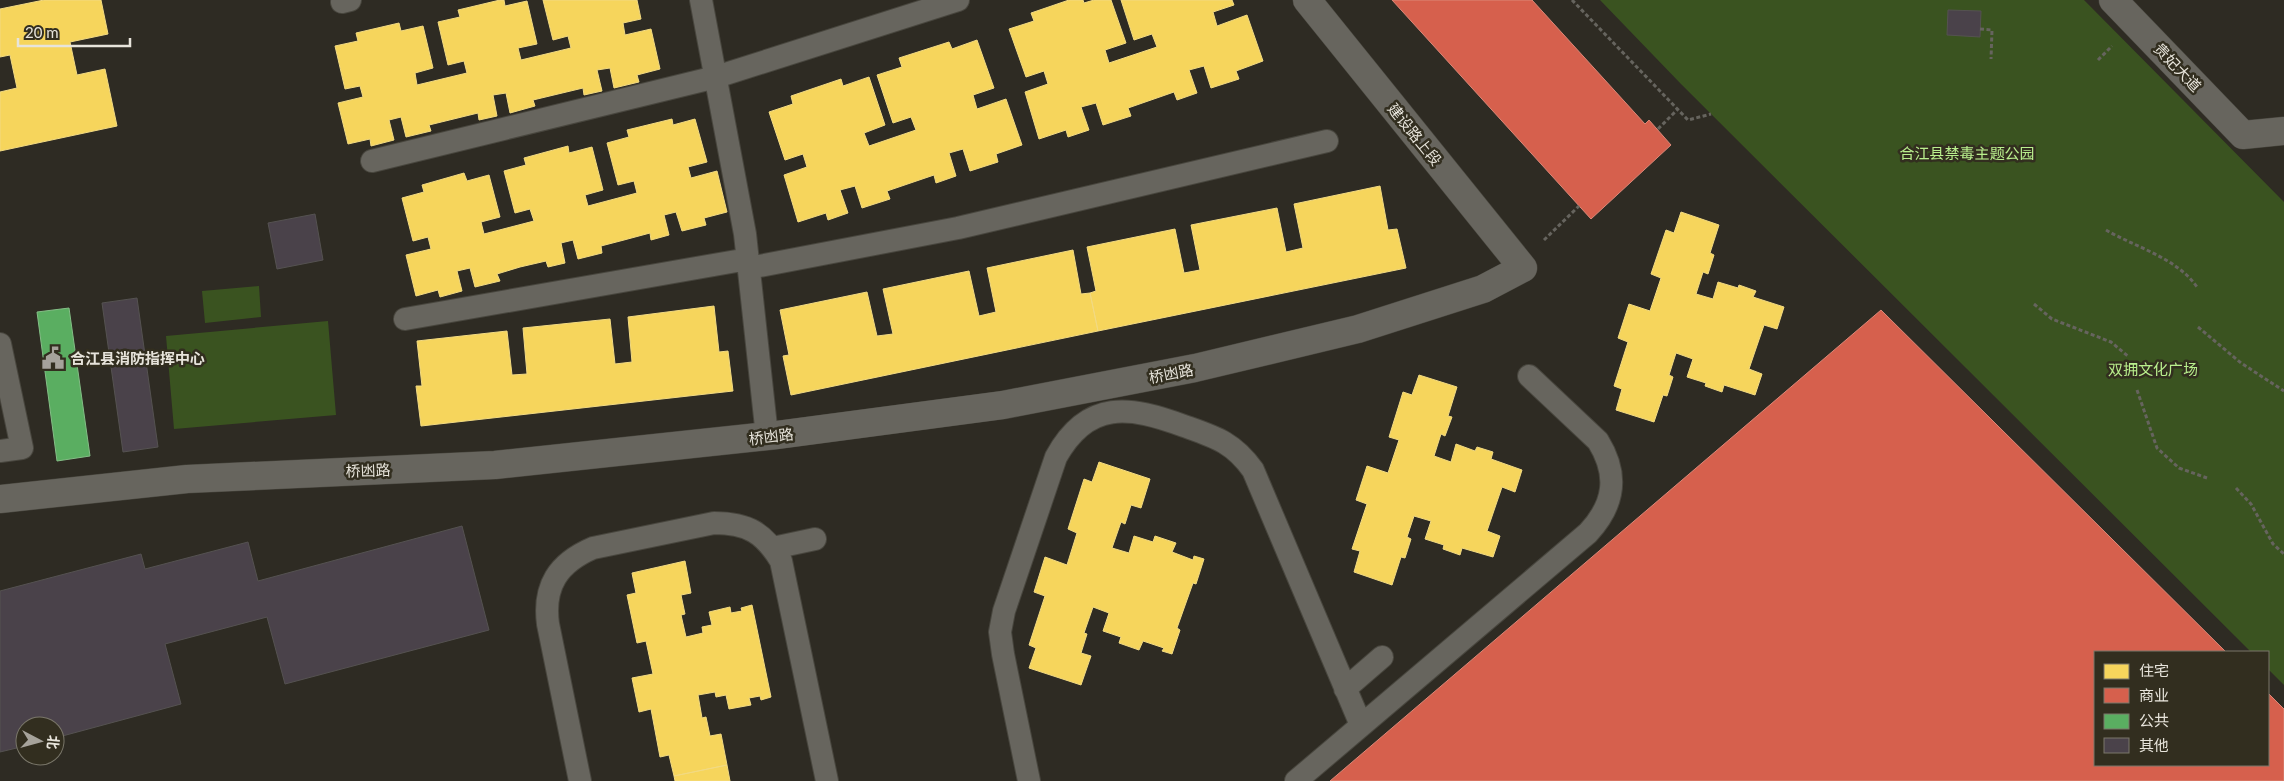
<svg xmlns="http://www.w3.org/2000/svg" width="2284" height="781" viewBox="0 0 2284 781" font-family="Lato,'Noto Sans SC',sans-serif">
<rect width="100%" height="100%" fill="#2e2b23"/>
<!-- green -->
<path fill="#3a5320" d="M1600 0H2084L2284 202V685L2268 669V652H2251L1681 84Z
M259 286 261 317 205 323 202 291Z
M328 321 336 415 174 429 166 336Z"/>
<!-- homes -->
<path fill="#f6d55c" stroke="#f2da82" d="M44 0H101L108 34 70 42 77 75 105 69 117 126 0 151V92L17 88 10 55 0 57V9Z
M500 0H504L505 6 527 1 537 44 518 48 521 60 571 48 568 36 553 40 543 0H637L641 19 623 23 625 35 651 29 660 69 637 75 639 82 614 88 610 68 597 70 602 91 584 95 583 88 533 100 535 106 510 113 506 93 493 95 497 116 479 120 478 113 429 125 431 131 406 137 401 117 389 120 394 140 371 146 370 139 348 144 338 103 363 97 360 86 345 89 335 46 358 41 356 33 399 23 401 31 423 26 433 68 415 73 417 85 467 73 464 61 448 65 438 22 460 17 458 10Z
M1069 0H1083L1084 3 1094 0H1111L1126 43 1105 50 1109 63 1157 47 1152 34 1134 40 1121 0H1232L1234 5 1213 12 1217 26 1247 15 1263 61 1236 71 1239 79 1211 88 1204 66 1189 70 1197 93 1177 100 1174 92 1128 108 1131 116 1103 125 1096 103 1081 107 1089 130 1068 137 1066 130 1039 139 1025 92 1048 84 1044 71 1026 77 1009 29 1034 21 1031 13Z
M977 40 994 88 973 95 977 109 1006 99 1022 145 996 154 998 162 970 171 963 149 949 153 956 176 936 183 934 175 887 191 890 199 862 208 855 186 840 190 848 213 828 220 826 213 798 222 784 175 807 167 803 154 785 160 769 112 793 104 791 96 841 79 843 86 869 77 885 125 864 133 869 146 916 130 911 117 893 123 877 75 902 67 899 58 949 42 952 49Z
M672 119 673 125 695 119 707 162 688 167 691 178 717 171 727 212 704 218 706 225 682 231 676 212 664 215 669 235 651 240 650 233 624 240 601 246 602 253 578 259 573 240 561 243 565 263 548 267 546 261 520 267 497 274 500 281 475 287 470 268 457 271 462 291 440 297 438 290 416 296 406 255 431 249 428 237 413 241 402 198 424 192 422 185 464 173 467 181 489 175 500 217 481 222 484 234 534 221 530 209 515 213 504 171 526 165 524 158 568 146 569 153 592 147 603 190 585 195 588 206 637 193 634 181 618 185 607 143 629 137 627 130Z
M1380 186 1388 230 1397 229 1406 268 1098 331 1090 293 1096 291 1087 247 1175 229 1184 273 1200 270 1191 225 1277 208 1286 252 1303 248 1294 204Z
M1681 212 1719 225 1710 253 1714 255 1708 274 1703 272 1696 294 1713 299 1718 282 1738 288 1739 285 1756 291 1753 297 1784 307 1777 329 1764 325 1749 369 1762 374 1755 395 1724 385 1722 392 1705 386 1706 383 1687 377 1693 359 1676 353 1669 375 1673 377 1667 396 1663 395 1654 422 1616 410 1622 389 1614 386 1628 342 1618 338 1629 304 1650 311 1661 278 1651 274 1666 230 1674 233Z
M1073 250 1081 294 1090 293 1098 331 791 395 783 356 789 355 780 310 867 292 877 336 893 334 883 289 969 271 979 316 996 312 987 268Z
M714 306 719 352 728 351 733 391 421 426 416 386H422L417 341 507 331 512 375 527 374 523 328 610 319 615 364 632 362 628 317Z
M1419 375 1457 387 1448 416 1452 417 1445 436 1441 434 1434 456 1451 462 1456 444 1475 451 1477 447 1493 452 1491 459 1522 470 1515 492 1502 487 1487 531 1500 536 1493 557 1462 548 1460 555 1443 549 1444 545 1425 539 1431 521 1414 516 1407 537 1411 539 1405 558 1401 557 1392 585 1354 572 1360 551 1352 549 1367 504 1356 500 1367 466 1388 473 1399 440 1389 437 1403 392 1412 395Z
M1099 462 1150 479 1141 508 1131 505 1125 524 1121 522 1112 548 1129 553 1134 536 1153 542 1155 536 1176 543 1172 552 1193 560 1194 556 1204 559 1196 584 1193 583 1177 628 1180 630 1172 654 1162 651 1164 648 1143 641 1139 650 1119 643 1121 637 1103 631 1109 613 1093 607 1084 633 1087 634 1081 653 1091 656 1081 685 1029 668 1036 648 1029 645 1045 596 1034 592 1045 557 1067 565 1077 533 1068 529 1084 479 1092 482Z
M685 561 691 593 681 595 685 614 681 615 686 637 703 633 702 627 712 625 709 612 730 607 731 613 742 611 741 608 752 605 771 697 761 700 760 696 749 698 751 705 729 709 726 695 716 697 715 692 698 695 702 718 706 717 710 736 721 734 727 765 674 776 669 755 660 757 651 709 639 712 632 678 653 674 646 641 637 643 627 595 636 593 632 573Z
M727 765 730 781H675L674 776Z"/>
<!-- shops -->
<path fill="#d6604d" stroke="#db8878" d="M1392 0H1532L1645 124 1649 120 1671 145 1591 219Z
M1881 310 2226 652H2095V765H2268V693L2284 709V781H1330Z"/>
<!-- public -->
<path fill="#5aae61" stroke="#84be86" d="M69 308 90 456 57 461 37 312Z"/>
<!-- building -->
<path fill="#4a424a" stroke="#555251" d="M1948 10 1981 11 1980 37 1947 35Z
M315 214 323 260 277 269 268 223Z
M137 298 158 447 123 452 102 303Z
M462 526 489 630 285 684 267 617 165 644 181 704 55 738V726H25V746L0 752V591L141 554 145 569 248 542 258 581Z"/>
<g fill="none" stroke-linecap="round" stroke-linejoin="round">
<defs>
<path id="lane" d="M701 0 745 234 767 436
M342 2 350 0
M372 161 716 77 958 0
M749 268 958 228 1327 141
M405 319 748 259
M0 344 22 448 0 451
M773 548 815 539
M1345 689 1382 657
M580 781 548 624C543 586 558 563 593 548L714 523C748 523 764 533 781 561L827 781
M1029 781 1003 654 1000 632 1004 611 1056 457C1088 399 1130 406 1184 426 1215 437 1233 442 1253 470L1361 725
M1296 781 1588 533C1615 504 1619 475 1598 441L1529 376"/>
<path id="street" d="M2113 0 2243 135 2284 131
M0 499 187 479 495 465 777 435 1003 405 1195 368 1358 329 1483 289 1523 268 1307 0"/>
</defs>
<!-- lane casing -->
<use href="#lane" stroke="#48463e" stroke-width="24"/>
<!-- street casing -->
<use href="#street" stroke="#48463e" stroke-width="29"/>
<!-- path -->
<path stroke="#66645e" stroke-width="3" stroke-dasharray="4 2.5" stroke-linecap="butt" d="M1572 0 1688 120 1711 114
M1980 29 1992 30 1991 59
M2098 60 2112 46
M1658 129 1678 109
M2106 230C2135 247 2177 258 2197 287
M1544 240 1579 206
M2034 304 2052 319 2111 342 2129 357
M2198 327 2241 363 2284 391
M2137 390 2157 448 2179 468 2207 478
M2236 488 2251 504 2273 544 2284 554"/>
<!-- lane -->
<use href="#lane" stroke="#67655e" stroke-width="22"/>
<!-- street -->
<use href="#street" stroke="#67655e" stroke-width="28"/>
</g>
<!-- icons -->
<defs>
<symbol id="civic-bare" viewBox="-9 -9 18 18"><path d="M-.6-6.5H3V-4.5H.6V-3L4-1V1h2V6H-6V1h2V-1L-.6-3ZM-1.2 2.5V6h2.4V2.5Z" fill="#a6a39b" stroke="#322e1f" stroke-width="2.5" paint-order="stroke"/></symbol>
</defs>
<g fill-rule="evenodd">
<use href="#civic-bare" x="37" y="342" width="32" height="32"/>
</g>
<g text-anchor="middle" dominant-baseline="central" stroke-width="5" stroke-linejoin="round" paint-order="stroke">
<!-- street labels -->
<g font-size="15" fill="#e7e4db" stroke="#322e1f">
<text transform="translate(2178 67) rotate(46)">贵妃大道</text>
<text transform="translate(1415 134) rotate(51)">建设路上段</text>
<text transform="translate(1171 373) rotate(-11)">桥凼路</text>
<text transform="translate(771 436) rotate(-7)">桥凼路</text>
<text transform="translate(368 470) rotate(-2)">桥凼路</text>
</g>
<!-- park labels -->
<g font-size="15" fill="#b9ef8d" stroke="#322e1f">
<text x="1967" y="153">合江县禁毒主题公园</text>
<text x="2153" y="369">双拥文化广场</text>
</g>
<!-- poi labels -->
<g font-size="15" font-weight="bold" fill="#e7e4db" stroke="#322e1f" text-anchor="start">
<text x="70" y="358">合江县消防指挥中心</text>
</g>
</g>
<!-- legend -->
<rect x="2094" y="651" width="175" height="115" fill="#322e1f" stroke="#7a776a"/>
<rect x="2104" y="664" width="25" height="15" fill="#f6d55c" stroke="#7a776a"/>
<text x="2139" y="676" font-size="15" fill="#e7e4db">住宅</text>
<rect x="2104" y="688" width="25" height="15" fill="#d6604d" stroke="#7a776a"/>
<text x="2139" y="701" font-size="15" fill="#e7e4db">商业</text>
<rect x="2104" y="714" width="25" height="15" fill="#5aae61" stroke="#7a776a"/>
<text x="2139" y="726" font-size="15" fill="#e7e4db">公共</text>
<rect x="2104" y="738" width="25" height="15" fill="#4a424a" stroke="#7a776a"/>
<text x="2139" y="751" font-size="15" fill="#e7e4db">其他</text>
<!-- north arrow -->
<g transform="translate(40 741) rotate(96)"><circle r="24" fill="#322e1f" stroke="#7a776a"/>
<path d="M0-4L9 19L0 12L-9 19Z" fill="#a6a39b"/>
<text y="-8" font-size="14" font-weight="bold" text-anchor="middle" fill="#e7e4db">北</text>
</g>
<!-- scale -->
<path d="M18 38v8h112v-8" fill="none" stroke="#e7e4db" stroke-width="2.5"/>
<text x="25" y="38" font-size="15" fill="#e7e4db" stroke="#322e1f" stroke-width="4" paint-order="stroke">20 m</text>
</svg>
